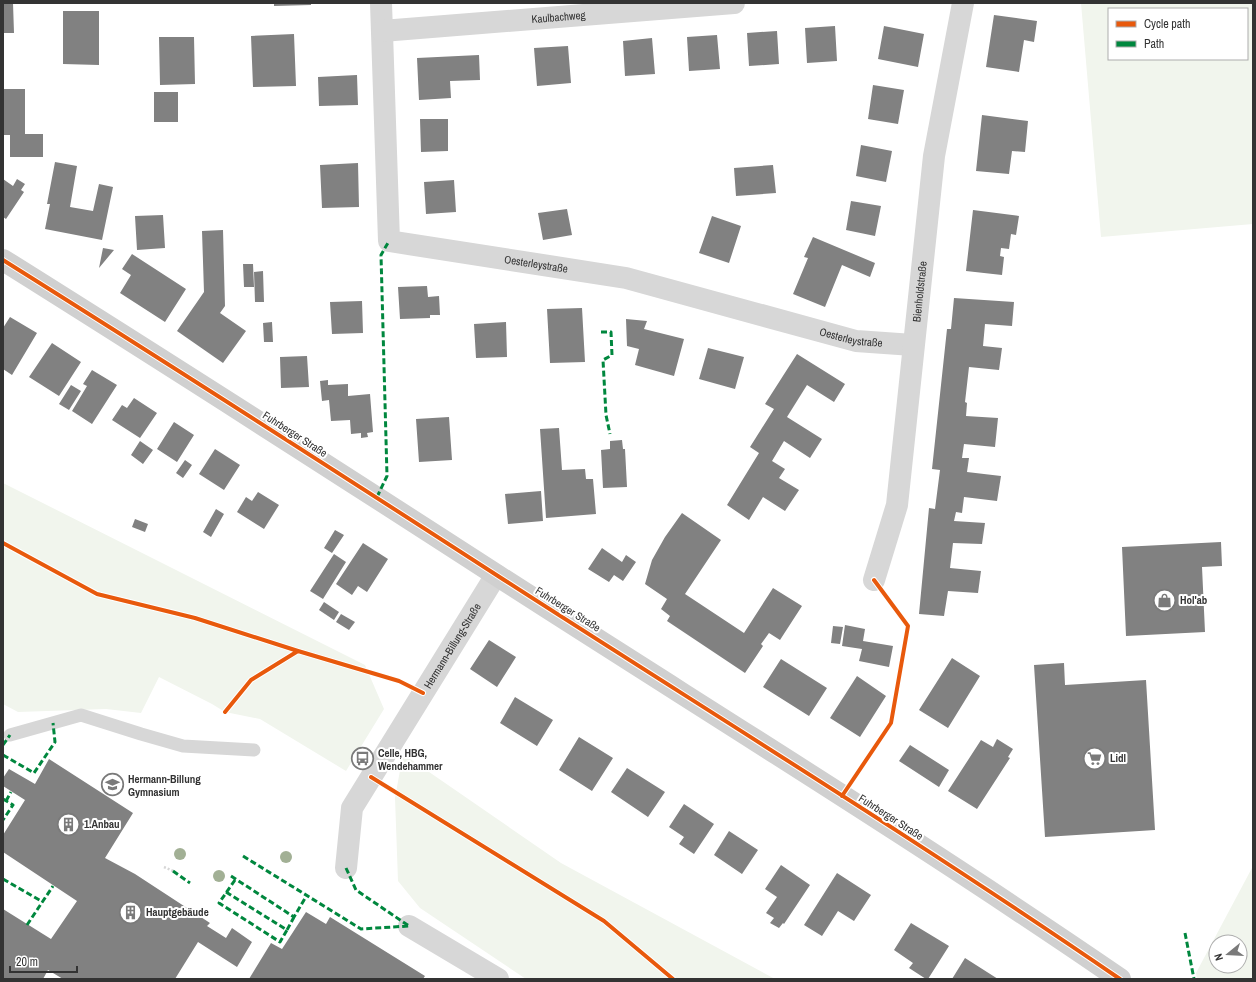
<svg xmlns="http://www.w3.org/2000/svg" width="1256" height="982" viewBox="0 0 1256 982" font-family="'Archivo Narrow',sans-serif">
<rect width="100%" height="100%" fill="#fff"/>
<!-- green -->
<path fill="#f1f5ed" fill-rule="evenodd" d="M1081 3H1253V224L1101 237ZM1109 9H1247V59H1109Z
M3 483 365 665 384 709 346 771 260 719 225 712 212 704 159 677 141 713 106 709 18 712 3 704Z
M403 754 561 863 775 979H526L420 908 398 881 395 798Z
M1253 866V979H1197L1196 973ZM1216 942H1240V966H1216Z"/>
<!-- building -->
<path fill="#818181" d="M3 3H13L14 33H3Z
M274 3H311V5L274 6Z
M63 11H99V65L63 64Z
M994 15 1037 21 1034 42 1024 40 1019 72 986 67Z
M835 26 837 61 807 63 805 28Z
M884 26 924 34 918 67 878 59Z
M777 31 779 64 749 66 747 33Z
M294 34 296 86 253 87 251 36Z
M717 35 720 69 689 71 687 37Z
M159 37H194L195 84 160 85Z
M652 38 655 74 625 76 623 41Z
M568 46 571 83 537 86 534 48Z
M479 55 480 80 450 81 451 98 419 100 417 58Z
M357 75 358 105 319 106 318 77Z
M873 85 904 90 898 124 868 119Z
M3 89H25V134H43V157H10V135H3Z
M154 92H178V122H154Z
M982 115 1028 121 1025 152 1012 151 1009 174 976 171Z
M420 119H448V151L421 152Z
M861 145 892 151 886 182 856 176Z
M55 162 77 166 70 207 93 211 99 184 113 187 102 240 45 229 50 204H47Z
M358 163 359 207 322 208 320 165Z
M773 165 776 193 736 196 734 168Z
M3 179 13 186 17 179 25 184 21 190 24 192 6 219 3 217Z
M454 180 456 212 426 214 424 182Z
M851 201 881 206 875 236 846 230Z
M567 209 572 235 543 240 538 213Z
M973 210 1019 216 1016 235 1011 234 1009 249 1001 248 1000 256 1004 257 1002 275 966 271Z
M163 215 165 248 137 250 135 216Z
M712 216 741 226 729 263 699 253Z
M223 230 225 306 220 313 246 331 223 363 177 331 204 292 202 231Z
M813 237 875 263 870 277 842 265 825 307 793 294 808 258 804 257Z
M103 248 114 250 99 268Z
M132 254 186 289 165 322 120 293 131 275 122 269Z
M243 264H253L254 287H244Z
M263 271 264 302H255L254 272Z
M427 286 428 297 439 296 440 315H430V318L400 319 398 287Z
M954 298 1014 302 1012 326 985 324 983 346 1002 348 999 370 969 367 965 402 967 403 966 416 998 418 995 447 964 444 962 458H969L967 472 1001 476 997 501 964 497 962 513 956 512 954 521 985 523 982 544 953 543 950 568 981 571 978 593 948 591 944 616 919 614 929 508 935 509 940 470 932 469 947 329H951Z
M362 301 363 333 332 334 330 302Z
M582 308 585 362 550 363 547 309Z
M10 317 37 333 12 375 3 369V328Z
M626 319 647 321 644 329 684 339 674 376 635 365 639 349 627 346Z
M272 322 273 342H264L263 323Z
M506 322 507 357 476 358 474 324Z
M52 343 81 362 59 396 29 377Z
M708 348 744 357 735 389 699 379Z
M797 354 845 384 834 402 807 385 787 417 822 439 810 458 784 441 772 461 785 469 779 478 799 490 785 511 763 497 749 520 727 505 759 453 750 447 774 409 765 404Z
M307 356 309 387 281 388 280 357Z
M92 370 117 385 92 424 72 411 87 386 83 384Z
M328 380V385L348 384V396L370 394 373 432 367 433 368 437 361 438V433L351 434 350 420 331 421 329 400 322 401 320 381Z
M71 385 81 391 69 410 59 404Z
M134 398 157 413 140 438 112 420 122 405 127 408Z
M449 417 452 460 419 462 416 419Z
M174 422 194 435 177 462 157 449Z
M559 428 562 470 585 469 586 479H593L596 514 546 518 540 429Z
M622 440 623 449H625L627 487 603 488 601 450 610 449V441Z
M140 441 153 450 143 464 131 455Z
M215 449 240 465 224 490 199 474Z
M185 460 192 465 183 478 176 473Z
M541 491 543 521 508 524 505 494Z
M258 492 279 505 264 529 237 512 246 497 252 501Z
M216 509 224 514 211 537 203 532Z
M682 513 721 540 685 594 744 633 773 588 802 606 780 640 769 633 761 644 763 646 745 673 667 621 670 616 661 609 667 599 645 584 652 560 665 537Z
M135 519 148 524 145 532 132 527Z
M335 530 344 535 332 553 324 548Z
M1221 542 1222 566 1202 567 1205 632 1126 636 1122 547Z
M363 543 388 559 367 592 358 586 352 595 336 584Z
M602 548 622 562 626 555 636 562 623 581 614 575 609 582 588 569Z
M334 554 346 562 323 599 310 591Z
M324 602 339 612 334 620 319 610Z
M341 614 355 622 349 630 336 622Z
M845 625 865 629 863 641 893 646 889 667 859 661 862 649 842 646Z
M833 626 843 627 840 644 831 643Z
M489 640 516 657 497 687 470 669Z
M952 658 980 676 948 728 919 710Z
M781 659 827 688 809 716 763 687Z
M1064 663 1065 685 1146 680 1155 830 1045 837 1034 665Z
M857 676 886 696 860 737 830 718Z
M515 697 553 720 537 746 500 723Z
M579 737 613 758 592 791 559 770Z
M997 739 1013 749 1008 757 1010 758 977 809 948 791 981 740 993 747Z
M910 745 949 770 939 787 899 761Z
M49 759 133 813 105 858 135 874 210 923 207 926 226 938 232 928 252 942 237 967 198 942 175 979H63L48 970 43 979H3V909L51 939 77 901 3 852V835L25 800 3 786V778L9 769 35 784Z
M627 768 665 792 648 817 611 792Z
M684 804 714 824 694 854 679 844 684 837 669 827Z
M729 831 758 850 742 874 714 855Z
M781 865 810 885 784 924 783 923 779 928 770 923 774 918 766 913 777 897 765 889Z
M837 873 871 895 854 921 838 911 822 936 804 925Z
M306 912 326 924 330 917 425 976 423 979H249L271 943 282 949Z
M911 923 949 946 928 979H926L909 968 913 963 894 950Z
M965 958 998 979H952Z"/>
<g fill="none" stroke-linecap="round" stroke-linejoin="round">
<!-- path -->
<path stroke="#d6d6d6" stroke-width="2.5" stroke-dasharray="2 2" stroke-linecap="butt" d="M225 712 251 680 298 651
M164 867 173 871"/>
<!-- service -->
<path stroke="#d7d7d7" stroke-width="13" d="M10 735 81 715 141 734 183 746 254 750"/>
<!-- minor -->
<g stroke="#d7d7d7" stroke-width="22">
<path id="s1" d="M381 3 389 241 626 278 856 341 913 345"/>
<path id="s2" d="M382 31 734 3"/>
<path id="s3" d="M874 580 897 505 934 156 963 3"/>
<path id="s4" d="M346 868 352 808 496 575"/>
<path d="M409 926 498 979"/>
</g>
<!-- secondary -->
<path stroke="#d0d0d0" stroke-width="22" d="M3 260C169 364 334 470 498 576 706 710 916 839 1120 979"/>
<!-- quiet -->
<path stroke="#00873e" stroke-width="3" stroke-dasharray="6 3" stroke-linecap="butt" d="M601 332H611L612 355 603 360 606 415 610 434
M377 497 387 476 381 255 389 241
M3 745 10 735
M3 755 34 773 55 742 53 723
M3 799 13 805 3 820
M6 801 11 792
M243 856 361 929 409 926
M346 868 356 890 409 926
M173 871 190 883
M231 876 294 917 307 895
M3 879 43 902
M235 880 219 903 280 942 287 930
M226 892 287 930 294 917
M27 925 53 886
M1185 933 1194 979"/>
<defs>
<path id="cycleway" d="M3 260C169 364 334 470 498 576 706 710 916 839 1120 979
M3 543 97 594 195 618 298 651 399 681 423 693
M225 712 251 680 298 651
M371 777 604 921 673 979
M842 796 891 723 908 626 874 580"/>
</defs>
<!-- cycleway casing -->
<use href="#cycleway" stroke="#fff" stroke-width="6"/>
<!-- cycleway -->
<use href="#cycleway" stroke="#e8590c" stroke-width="4"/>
</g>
<!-- trees -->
<g fill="#a2b095">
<circle cx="180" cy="854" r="6"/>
<circle cx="286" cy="857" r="6"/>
<circle cx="219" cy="876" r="6"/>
</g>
<!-- icons -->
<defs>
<symbol id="shop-ring" viewBox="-11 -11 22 22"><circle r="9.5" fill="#fff" stroke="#7a7a7a" stroke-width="1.5"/><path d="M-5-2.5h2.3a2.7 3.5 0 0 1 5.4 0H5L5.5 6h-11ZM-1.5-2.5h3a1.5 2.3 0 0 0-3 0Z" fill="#7a7a7a"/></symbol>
<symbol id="supermarket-ring" viewBox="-11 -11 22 22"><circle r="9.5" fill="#fff" stroke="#7a7a7a" stroke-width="1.5"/><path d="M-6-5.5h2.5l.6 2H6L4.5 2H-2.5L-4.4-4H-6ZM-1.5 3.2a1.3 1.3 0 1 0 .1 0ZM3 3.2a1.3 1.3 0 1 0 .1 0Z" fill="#7a7a7a"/></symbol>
<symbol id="bus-ring" viewBox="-11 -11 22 22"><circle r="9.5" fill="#fff" stroke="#7a7a7a" stroke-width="1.5"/><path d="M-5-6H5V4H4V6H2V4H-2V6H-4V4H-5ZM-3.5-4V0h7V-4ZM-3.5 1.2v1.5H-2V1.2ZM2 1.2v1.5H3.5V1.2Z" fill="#7a7a7a"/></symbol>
<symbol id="school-ring" viewBox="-11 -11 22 22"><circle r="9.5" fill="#fff" stroke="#7a7a7a" stroke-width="1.5"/><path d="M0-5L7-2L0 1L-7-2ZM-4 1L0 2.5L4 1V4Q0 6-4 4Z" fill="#7a7a7a"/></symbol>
<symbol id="building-ring" viewBox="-11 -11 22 22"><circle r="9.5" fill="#fff" stroke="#7a7a7a" stroke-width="1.5"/><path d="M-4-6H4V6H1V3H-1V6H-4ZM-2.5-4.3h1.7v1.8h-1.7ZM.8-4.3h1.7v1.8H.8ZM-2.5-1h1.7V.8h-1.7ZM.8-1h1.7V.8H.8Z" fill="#7a7a7a"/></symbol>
</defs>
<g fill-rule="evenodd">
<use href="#shop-ring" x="1152" y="588" width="25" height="25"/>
<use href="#supermarket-ring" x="1082" y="746" width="25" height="25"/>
<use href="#bus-ring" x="350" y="746" width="25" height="25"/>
<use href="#school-ring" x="100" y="772" width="25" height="25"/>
<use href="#building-ring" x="56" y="812" width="25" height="25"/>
<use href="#building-ring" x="118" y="900" width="25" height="25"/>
</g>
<g text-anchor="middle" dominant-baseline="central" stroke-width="4" stroke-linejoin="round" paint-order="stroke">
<!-- street labels -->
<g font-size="11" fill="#333" stroke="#fff">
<text stroke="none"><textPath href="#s2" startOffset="177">Kaulbachweg</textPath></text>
<text stroke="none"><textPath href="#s1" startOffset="387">Oesterleystraße</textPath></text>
<text stroke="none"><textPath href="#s3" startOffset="293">Bienholdstraße</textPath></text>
<text stroke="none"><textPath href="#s1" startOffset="711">Oesterleystraße</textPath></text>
<text transform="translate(295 434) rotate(33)">Fuhrberger Straße</text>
<text transform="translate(568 609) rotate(32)">Fuhrberger Straße</text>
<text stroke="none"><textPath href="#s4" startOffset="251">Hermann-Billung-Straße</textPath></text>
<text transform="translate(891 817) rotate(33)">Fuhrberger Straße</text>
</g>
<!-- poi labels -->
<g font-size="11" font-weight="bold" fill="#333" stroke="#fff" text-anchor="start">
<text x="1180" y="600">Hol'ab</text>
<text x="378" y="753">Celle, HBG,<tspan x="378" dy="13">Wendehammer</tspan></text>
<text x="1110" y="758">Lidl</text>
<text x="128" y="779">Hermann-Billung<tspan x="128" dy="13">Gymnasium</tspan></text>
<text x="84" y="824">1.Anbau</text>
<text x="146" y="912">Hauptgebäude</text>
</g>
</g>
<!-- border -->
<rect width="1256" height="982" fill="none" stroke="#333333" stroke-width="8"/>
<!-- legend -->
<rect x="1108" y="8" width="140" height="52" fill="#ffffff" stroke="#adadad"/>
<rect x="1116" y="21" width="20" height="6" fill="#e8590c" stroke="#adadad"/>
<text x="1144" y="28" font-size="12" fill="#333333">Cycle path</text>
<rect x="1116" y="41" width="20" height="6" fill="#00873e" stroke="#adadad"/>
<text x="1144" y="48" font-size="12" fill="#333333">Path</text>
<!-- north arrow -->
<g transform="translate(1228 954) rotate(252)"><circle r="19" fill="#ffffff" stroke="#adadad"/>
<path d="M0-3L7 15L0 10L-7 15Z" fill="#7a7a7a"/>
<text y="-6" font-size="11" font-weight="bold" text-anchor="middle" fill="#333333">N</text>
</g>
<!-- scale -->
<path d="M10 966v6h67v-6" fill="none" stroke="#333333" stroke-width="2"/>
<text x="16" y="966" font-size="12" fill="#333333" stroke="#ffffff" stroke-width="3" paint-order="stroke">20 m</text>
</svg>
